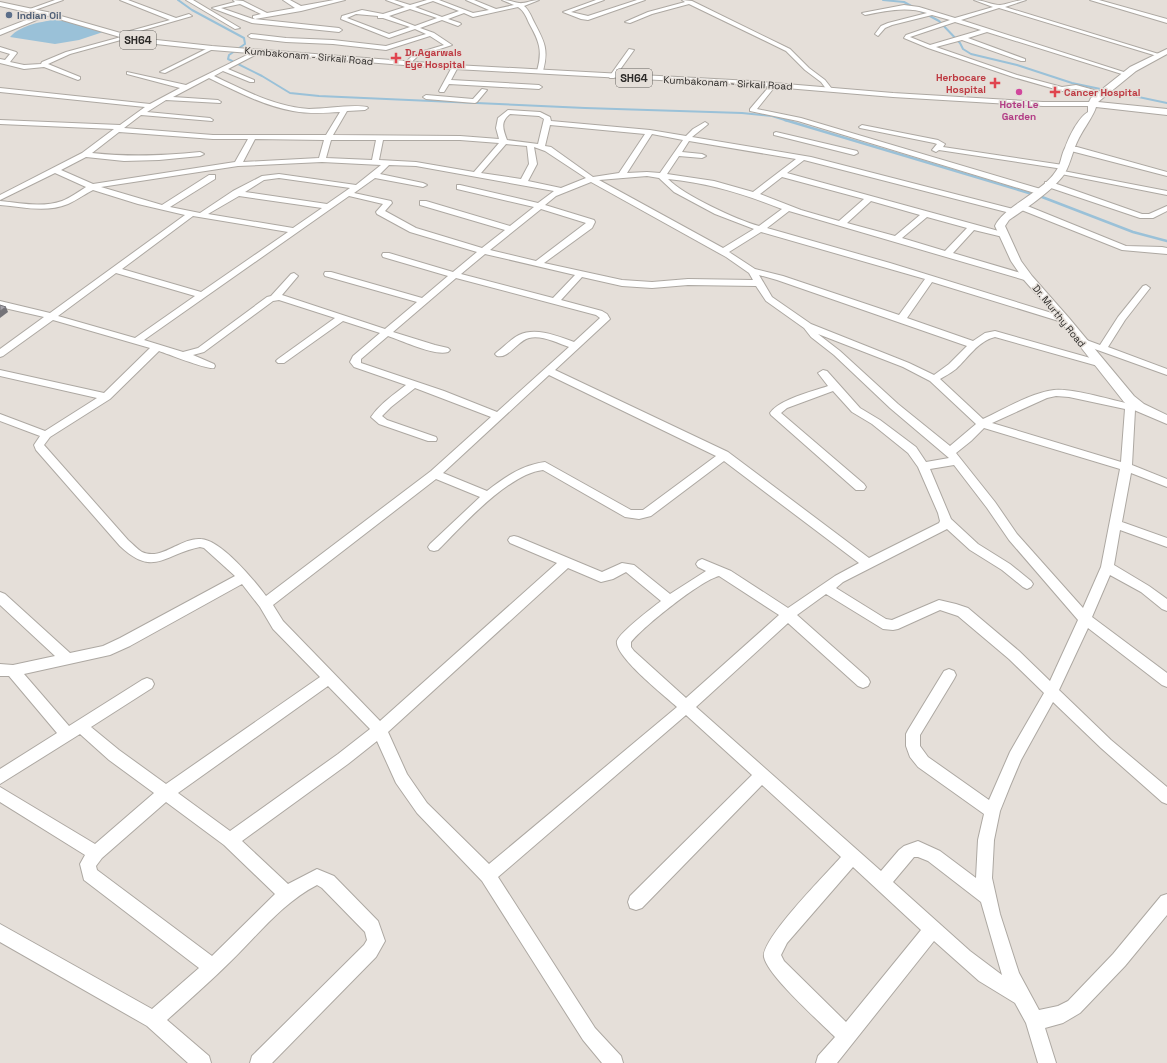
<svg xmlns="http://www.w3.org/2000/svg" width="1167" height="1063" viewBox="0 0 1167 1063" font-family="'Space Grotesk',sans-serif">
<rect width="100%" height="100%" fill="#e5dfd9"/>
<!-- water -->
<path fill="#9ac1d8" d="M58 19 98 29 103 32 79 40 55 44 10 37C22 24 42 22 58 19Z"/>
<g fill="none" stroke-linecap="round" stroke-linejoin="round">
<!-- stream-far1 -->
<path stroke="#9ac1d8" stroke-width="2" d="M178 0 192 10 244 38 245 44 229 55 228 59 262 76 290 93 319 96 585 108 742 113 772 116 788 121
M883 0 904 2 939 21 960 43 963 49 971 54 1017 65 1072 83 1167 103"/>
<!-- stream -->
<path stroke="#9ac1d8" stroke-width="2.5" d="M785 120 1042 197 1133 232 1167 241"/>
<defs>
<path id="minor" d="M55 0H63L32 11 27 10Z
M120 0H128L176 18 189 14 192 16 126 35 129 37 128 38 70 54 48 64 80 77V79L78 80 44 67 24 69 0 63V59L5 60 10 54 0 51V47L16 52 17 53 10 62 24 65 41 64 42 62 66 52 121 37 118 35 119 34 170 20Z
M186 0H193L240 28 235 29Z
M233 0 243 1 267 13 295 8 283 0H290L301 6 334 0H345L301 11 255 19 253 18V16L261 14 240 4 221 8 253 19 339 28 342 30 339 32 252 23 212 8 235 2Z
M386 0H394L410 5 427 0H439L473 13 489 10 466 0H474L496 9 514 5 502 0C509 0 513 2 519 3 524 4 532 0 539 0L524 6C529 10 531 16 534 22 544 41 549 49 543 71L540 73 537 71C543 50 539 41 529 23 526 16 524 11 518 7L473 17 464 13 448 19 460 23 461 24 458 26 442 20 420 28 434 33 452 45 418 56 407 66 404 64 414 54 444 45 430 36 386 50 333 44 286 42 251 38 248 36 251 34 286 38 333 40 386 46 426 34 415 29 389 38 341 19 342 16 362 10 383 14 405 7ZM433 1 459 11 442 17 415 7ZM410 9 437 18 415 26 389 16ZM356 14 378 16V18H383L410 27 389 34 347 18Z
M596 0H604L571 12 588 16 637 0H645L588 20 581 19 563 12Z
M682 0 692 1 790 49 809 68 825 80 832 89 827 90 821 82 805 70 786 51 689 4 652 14 630 23 625 22 648 12 685 2Z
M974 0C983 0 992 5 1000 5 1009 4 1016 0 1026 0L1005 7 1162 55 1157 56 999 8 961 20 1130 74 1125 75 987 32 968 38 1025 59V61H1021L962 40 936 47 1017 75 1062 87 1076 85 1105 93 1102 95 1076 89 1062 91 1013 77 928 48 904 38 906 35 950 20 932 15 892 25 885 28 878 36 875 34 881 26 888 23 927 13C906 6 886 11 865 15L862 13 904 5 919 7 955 18 993 7ZM955 22 981 30 930 45 910 37Z
M1090 0H1099L1167 19V23Z
M210 47 215 48 165 73 160 72Z
M629 49 634 50 614 78H610L609 77Z
M257 50 260 52 259 53 228 69 254 80V82H250L223 71 214 76C244 90 275 107 309 109 327 109 351 104 367 107L368 108 365 110 347 111 333 135 460 136 499 139 496 128 498 118 508 110 540 112 550 117 551 121 650 130 686 136 693 129 705 122 708 124 707 125 692 137 811 157 1017 210V214H1014L804 160 787 173 1006 233 1007 235 1003 237 974 230 953 253 1031 276 1032 278 1031 280 1028 281 789 211 767 228 890 263 1068 318 1070 320 1068 322H1062L932 282 907 318 973 341 985 333 995 331 1101 361 1103 363 1098 366 995 337C978 341 968 358 956 369 951 373 945 376 940 379L983 419C1005 409 1030 393 1054 390 1072 388 1111 400 1130 404H1139L1144 407 1143 409 1135 410 1132 465 1167 479V487L1131 473 1122 522 1167 538V547L1120 530 1114 565 1149 586 1167 599V611L1162 609 1141 592 1110 575 1092 617 1167 673V687L1162 685 1088 628 1059 690 1111 740 1167 787V804L1162 802 1101 748 1053 702 1021 760 1010 786 1000 811 994 840 992 878 1000 914 1019 973 1039 1010 1058 1006 1068 1001 1113 954 1161 896 1167 894V915L1125 966 1080 1013 1063 1023 1045 1028 1056 1063H1038L1026 1023 1015 1003 979 981 934 941 837 1063H816L818 1056 835 1037C819 1021 768 976 764 957 761 939 827 873 841 857L762 785 642 908 636 910 630 908 628 902 630 896 752 775 686 715 498 877 595 1028 621 1056 623 1063H602L583 1040 482 881 417 813 396 783 377 741 348 764 242 841 288 884 317 869 334 876 378 921 385 941 376 957 272 1063H250L252 1056 364 945 367 940 365 932 322 888 317 885C282 903 258 935 230 962 210 982 188 1001 167 1020L209 1056 211 1063H188L147 1026 0 942V924L152 1009 199 968 84 880 80 864 85 855 0 802V787L95 844 154 793 109 760 80 734 0 784V769L57 733 9 676H0V664L13 665 55 656 0 605V592L5 594 70 653 103 646 120 638 235 576 204 548 200 547C164 554 154 578 120 546L36 450 34 445 40 436 0 421V414L45 431 97 398 0 376V370L104 393 150 348 53 320 3 356 0 357V349L44 317 0 307V301L50 313 185 215 138 204 93 190C85 194 77 200 68 204 46 213 23 207 0 205V201C20 203 42 208 62 201 70 198 78 192 86 187L55 173 0 200V195L82 153 114 129 0 124V120L120 125 145 107 0 92V88L150 104 180 88 127 74V72L186 85ZM209 78C236 91 264 106 293 111 309 114 325 113 340 112L326 135H213L124 128 141 115 212 121 213 120 210 118 147 112 166 100 220 103 221 102 218 100 173 97ZM510 114 539 116 544 119 538 144 507 140C503 129 500 122 510 114ZM550 125 645 134 619 173 593 177 551 147 545 146ZM119 132 213 139H248L235 162 93 184 61 170 86 157 124 161 159 160 200 156 204 154 200 152C161 156 130 157 92 153ZM652 134 683 140 660 173 647 172 627 173ZM255 139 324 140 319 158 243 162ZM331 140H376L372 160 326 158ZM383 140H460L499 143 474 172 416 162 379 160ZM689 141 796 159 753 192 714 181 667 174 679 156 702 158 706 156 702 154 682 152ZM506 144 527 146 529 164 521 179 481 173ZM534 147 545 151 586 178 561 188 528 181 537 164ZM322 162 381 165 356 185 279 174 262 176 233 191 200 213 170 207 215 179V175H209L162 205 101 187 238 166ZM389 165 416 166 554 191 538 203 460 185H457V189L534 207 510 226 426 201H420V205L505 230 482 248 416 228 385 211 392 203 391 201 354 193 375 178 423 187 427 185 423 183 380 174ZM647 176 659 178 674 192 715 214 754 229 723 248 599 180ZM782 177 864 199 839 221 801 210 760 194ZM279 178 350 188 327 204 245 192 264 180ZM668 179C709 183 744 194 782 209L759 226C737 220 683 195 668 179ZM591 182 726 257 749 273 753 280 688 279 652 282 622 280 544 263 592 228 595 222 594 220 545 205 556 196ZM239 196 322 208 293 228 208 214ZM349 196 383 204 376 212 377 214 410 232 477 252 453 272 389 253H383L382 255 383 257 448 276 422 298 331 272H325L324 274 325 276 417 302 385 329 282 295 298 276 294 273 291 274 271 296 267 297 198 348 183 352 144 340ZM871 201 920 215 895 236 847 223ZM541 209 586 223 536 261 490 250ZM193 216 288 232 201 292 122 269ZM927 217 967 228 945 251 902 238ZM761 232 925 279 899 315 783 276 755 269 729 252ZM485 254 575 275 553 298 461 274ZM116 273 195 296 135 338 58 316ZM759 275 777 280 967 346 949 364 934 375 909 363 811 324 772 297ZM582 277 622 286 652 288 688 285 756 286 766 301 804 328 811 337 834 355 890 408 949 458 926 462 916 447 880 420 860 408 827 371 823 370 818 373 828 386C811 392 780 399 770 413L771 415 856 490H864L866 487 864 484 781 413 787 408 833 391 852 412 872 424 908 453 918 467 938 513 940 521 939 523 869 558 728 452 555 370 610 319 607 314 602 311 561 300ZM456 278 596 315 600 318 574 342C557 336 536 327 519 335 511 339 504 347 497 352L495 354 497 356C509 359 517 341 529 338 542 335 557 343 569 347L497 412 444 391 361 363V359L388 336C403 341 434 356 448 352L450 350 448 348 435 345 393 332ZM279 300 335 318 278 359 276 361 278 363H284L343 321 380 333 353 356 350 362 354 367 406 385C393 395 380 404 371 417L379 424 428 441H436L437 439 436 437 387 420 382 416 391 407 415 388 491 417 431 471 266 596C254 580 221 540 201 539 181 537 162 561 142 552 137 549 133 544 128 540L44 445 50 437 110 399 159 351C168 354 208 370 214 368L215 366 214 364 193 355 204 352 273 301ZM818 334 903 367 930 381 976 424 950 446 898 404 840 351ZM549 375 716 456 643 510H631L545 462C522 465 505 477 487 491L443 473ZM1056 396 1069 397 1125 409 1121 462 992 423 1047 398ZM984 428 1120 469 1101 567 1083 608 1017 534 995 502 956 453 971 441ZM724 461 859 563 835 576 788 608 731 571 702 559 698 561 696 564 698 567 706 571 670 594 634 565 622 563 602 572 518 537 514 536 510 537 508 540 510 543 557 563 380 721 283 621 273 605 436 479 480 497 430 544 428 547 430 550 434 551 438 550C463 525 508 474 543 470L625 517 639 519 651 516ZM954 465 987 508 1009 540 1078 620 1050 681 1019 651 968 608 956 604 939 600 892 620 886 619 836 588 843 582 947 529 970 550 1002 570 1023 587 1027 589 1031 587 1033 584 1031 581 1010 564 978 544 951 519 930 469ZM568 568 601 582 613 579 626 572 661 601C652 608 620 632 617 641 614 656 665 696 677 707L489 864 427 803 407 774 388 732ZM719 576 779 615 686 698 634 651 631 647V642C644 626 700 581 719 576ZM242 584 260 607 273 629 320 677 166 784 119 750 91 727 152 688 154 684 152 680 147 678 142 680 69 726 24 674 110 655 130 646ZM826 594 883 629 893 630 898 629 940 610 958 616 1009 659 1044 693 1010 752 989 800 928 757 920 746V735L954 679 956 675 954 671 949 669 944 671 908 730 906 734V746L910 757 918 767 984 814 978 840 976 878 940 851 918 841 904 846 899 850 881 871 696 707 788 623 858 686 863 688 868 686 870 682 868 678 797 615ZM328 686 370 729 338 754 230 831 178 793ZM166 802 224 845 275 894 212 956 97 870 96 866 102 858ZM914 857H918L928 861 981 902 1002 975 970 951 893 882ZM853 867 921 930 846 1022 784 961 781 955 787 943Z
M455 65 458 67 451 80 539 85 542 87 539 89 449 84 444 92H440L439 91 452 67Z
M769 83H773V89L757 109 801 118 1044 190 1045 192 1044 194H1038L798 121 750 111V109L767 89Z
M482 89 487 90 477 102 475 103 426 99 423 97 426 95 473 99Z
M862 125 938 140 945 144 943 147 1063 165 1067 167 1063 169 939 150 936 152 932 150 937 144 934 143 860 128 859 127Z
M776 132 857 151 858 153 854 155 774 135V133Z
M1071 147H1077L1167 172V176L1071 151Z
M1058 170 1167 191V195L1061 174 1057 172Z
M1045 182H1051L1142 214H1149L1167 206V211L1153 218H1140L1045 186Z
M1019 205H1025L1126 246 1162 247 1167 248V254L1122 250 1019 209Z
M1146 285 1150 288 1125 320 1108 347 1167 369V375L1078 343 1076 341 1081 338 1100 345 1118 317 1143 286Z"/>
<path id="major" d="M47 12 138 38 212 46 455 65 751 81 893 93 1043 102H1089L1091 98 1130 67 1167 49V54L1136 71 1098 102 1167 109V115L1096 107C1094 115 1084 128 1079 138 1073 149 1071 162 1065 173 1055 189 1025 209 1009 220L1005 226 1021 261 1032 276 1069 318 1134 396 1144 404 1167 415V424L1134 410 1124 402 1061 322 1024 280 1011 261 995 226C1003 207 1043 192 1056 171 1061 165 1061 155 1065 148 1069 137 1078 118 1088 112V106H1043L893 97 751 85 455 69 212 50 137 42 45 15 44 14Z"/>
<path id="highway" d="M0 2 47 12 51 14 0 35V30L39 15 0 6Z"/>
</defs>
<!-- minor casing -->
<use href="#minor" stroke="#ada8a2" stroke-width="2"/>
<!-- major casing -->
<use href="#major" stroke="#ada8a2" stroke-width="2"/>
<!-- highway casing -->
<use href="#highway" stroke="#ada8a2" stroke-width="2"/>
<!-- minor -->
<use href="#minor" fill="#fff" fill-rule="evenodd"/>
<!-- major -->
<use href="#major" fill="#fff" fill-rule="evenodd"/>
<!-- highway -->
<use href="#highway" fill="#fff" fill-rule="evenodd"/>
</g>
<!-- shaded-wall -->
<path fill="#747378" d="M6 307 8 312 0 318V311Z"/>
<!-- building -->
<path fill="#a6a4ab" stroke="#747378" d="M0 305 6 307 0 311Z"/>
<!-- markers -->
<circle fill="#5c6f8a" stroke="#e5dfd9" stroke-width="1.5" cx="9" cy="15" r="4"/>
<g fill="#e0444e" stroke="#e5dfd9" stroke-width="1.5">
<path d="M394 52h4v4h4v4h-4v4h-4v-4h-4v-4h4z"/>
<path d="M993 77h4v4h4v4h-4v4h-4v-4h-4v-4h4z"/>
<path d="M1053 86h4v4h4v4h-4v4h-4v-4h-4v-4h4z"/>
</g>
<circle fill="#d1479c" stroke="#e5dfd9" stroke-width="1.5" cx="1019" cy="92" r="4"/>
<g text-anchor="middle" dominant-baseline="central" stroke-width="3" stroke-linejoin="round" paint-order="stroke">
<!-- far-service labels -->
<g font-size="10" font-weight="bold" fill="#4e5e75" stroke="#e5dfd9" text-anchor="start">
<text x="17" y="15">Indian Oil</text>
</g>
<!-- far-health labels -->
<g font-size="10" font-weight="bold" fill="#be3a42" stroke="#e5dfd9" text-anchor="start">
<text x="405" y="52">Dr.Agarwals<tspan x="405" dy="12">Eye Hospital</tspan></text>
<text x="986" y="77" text-anchor="end">Herbocare<tspan x="986" dy="12">Hospital</tspan></text>
<text x="1064" y="92">Cancer Hospital</text>
</g>
<!-- far-street labels -->
<g font-size="10" fill="#2b2927" stroke="#e5dfd9">
<text transform="translate(309 56) rotate(5)">Kumbakonam - Sirkali Road</text>
<text transform="translate(728 83) rotate(3)">Kumbakonam - Sirkali Road</text>
<text transform="translate(1059 316) rotate(51)">Dr. Murthy Road</text>
</g>
<!-- far-hotel labels -->
<g font-size="10" font-weight="bold" fill="#b23c85" stroke="#e5dfd9">
<text x="1019" y="104">Hotel Le<tspan x="1019" dy="12">Garden</tspan></text>
</g>
<!-- shield labels -->
<g fill="#e5dfd9" stroke="#63605c" stroke-width="1">
<rect x="120" y="31" width="36" height="18" rx="3"/>
<rect x="616" y="69" width="36" height="18" rx="3"/>
</g>
<g font-size="11" font-weight="bold" fill="#2b2927">
<text x="138" y="40">SH64</text>
<text x="634" y="78">SH64</text>
</g>
</g>
</svg>
